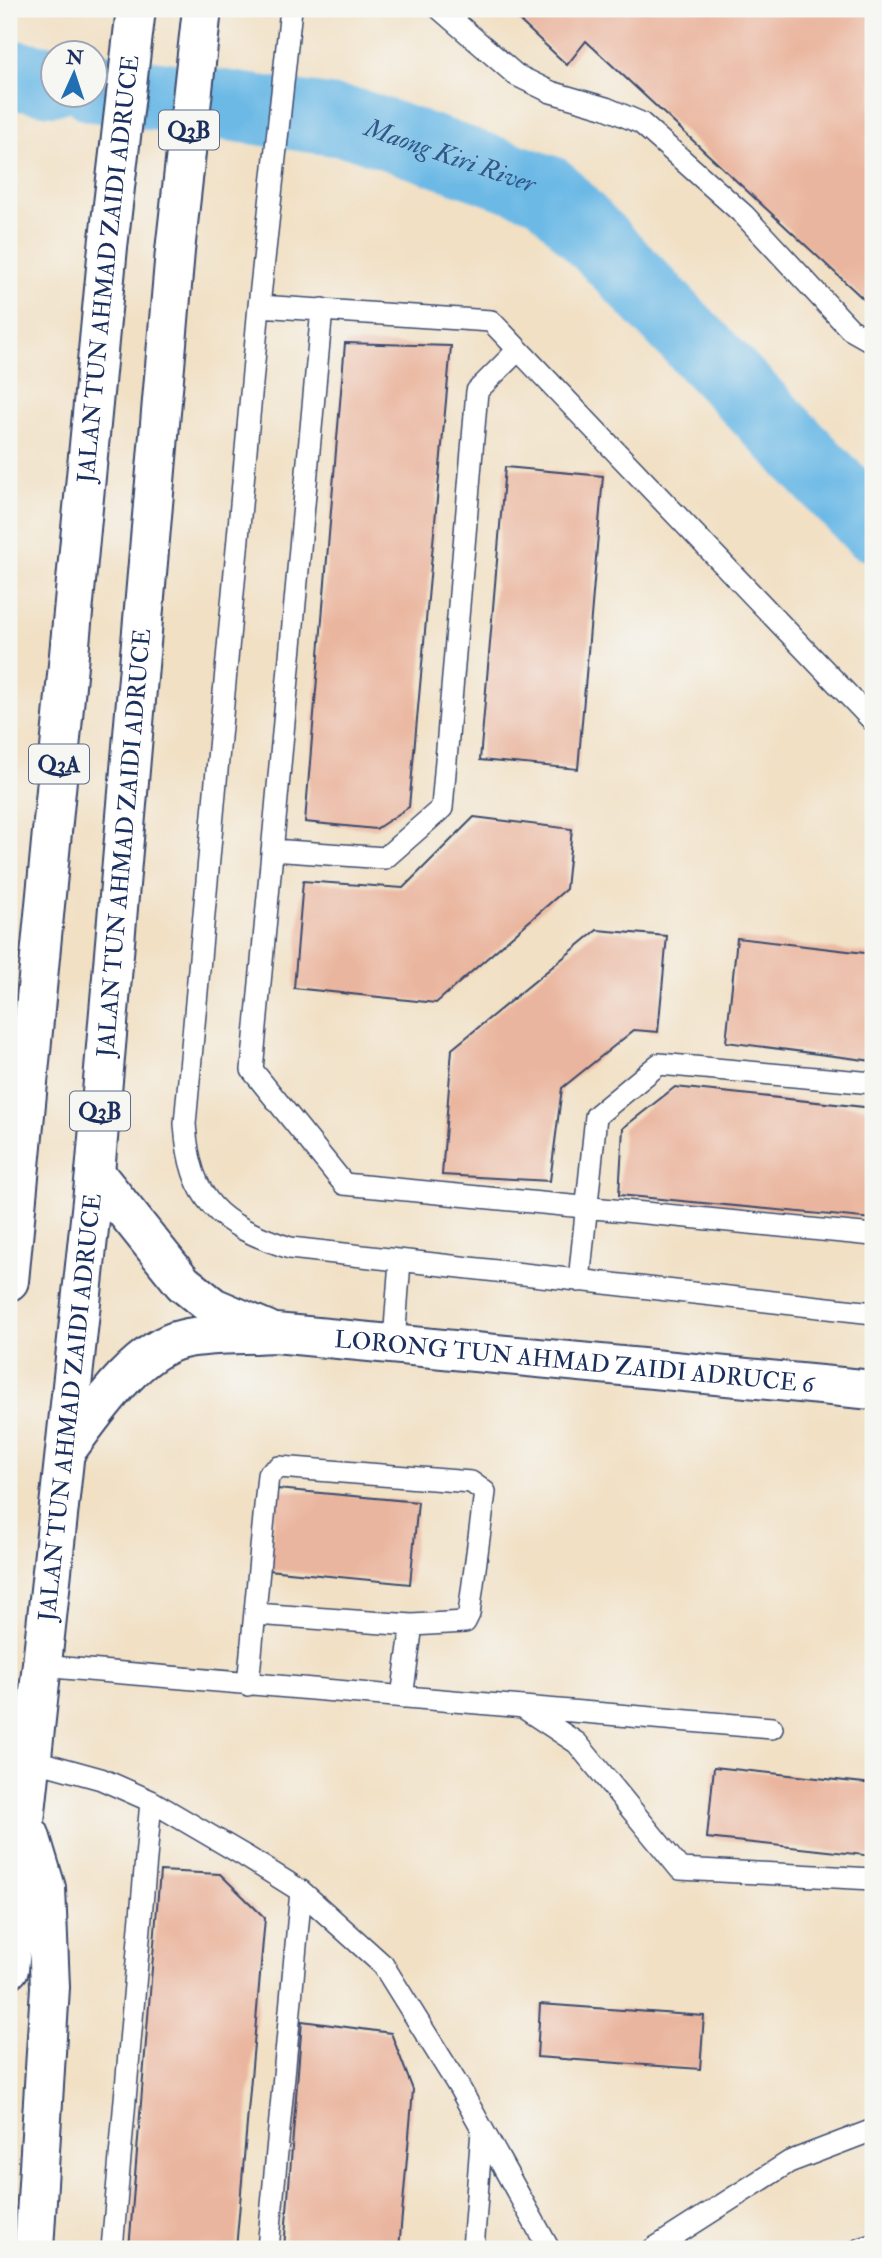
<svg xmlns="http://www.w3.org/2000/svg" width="882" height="2258" viewBox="0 0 882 2258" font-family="'IM FELL Double Pica',serif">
<rect width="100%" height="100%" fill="#f6f6f2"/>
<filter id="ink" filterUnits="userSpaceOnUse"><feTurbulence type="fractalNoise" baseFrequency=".0143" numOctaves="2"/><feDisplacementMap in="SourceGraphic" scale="14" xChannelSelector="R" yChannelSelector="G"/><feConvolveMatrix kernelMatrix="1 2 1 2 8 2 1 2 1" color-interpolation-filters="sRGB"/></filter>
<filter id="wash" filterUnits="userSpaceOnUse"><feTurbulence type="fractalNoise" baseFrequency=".00686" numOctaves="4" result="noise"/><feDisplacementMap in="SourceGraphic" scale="28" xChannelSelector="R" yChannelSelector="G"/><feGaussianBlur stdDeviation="1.57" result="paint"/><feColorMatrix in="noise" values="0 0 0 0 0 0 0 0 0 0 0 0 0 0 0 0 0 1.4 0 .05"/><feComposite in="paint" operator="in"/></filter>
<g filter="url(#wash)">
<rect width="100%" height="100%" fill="#f1e0c4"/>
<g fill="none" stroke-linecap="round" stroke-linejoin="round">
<!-- river -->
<g stroke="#6cb9e6" stroke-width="70">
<path d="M9 74 52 81"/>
<path id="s1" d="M94 87 357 124 548 190 873 527"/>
</g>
</g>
<g id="blocks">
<!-- building -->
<path fill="#eab59e" d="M507 9H873V308L586 41 567 65Z
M345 343 451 346 409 807 376 829 305 822Z
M505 467 603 476 578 769 480 760Z
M474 817 572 829 566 889 436 1003 294 988 303 881 403 888Z
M597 930 667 936 658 1032 634 1030 562 1088 550 1181 442 1175 452 1049Z
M737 938 873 954V1061L726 1042Z
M675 1087 873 1108V1219L619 1195 623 1128Z
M277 1489 418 1502 410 1584 269 1570Z
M714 1767 873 1784V1856L707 1838Z
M160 1871 220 1874 265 1918 236 2249H129Z
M540 2004 704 2016 700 2069 537 2057Z
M302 2021 391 2033 413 2090 399 2249H284Z"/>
</g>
</g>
<g filter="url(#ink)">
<use href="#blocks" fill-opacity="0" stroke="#3b4a6d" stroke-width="2"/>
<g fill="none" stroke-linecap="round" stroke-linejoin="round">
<defs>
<path id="service" d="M440 9 516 75 551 92 606 108 641 123 744 215 850 329 873 342
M259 306 291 9
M322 309 252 1070 344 1184 873 1235
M873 721 491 321 259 306 185 1124C190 1201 219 1225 290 1248L873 1313
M272 850 385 858 442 808 477 391 518 350
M579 1281 596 1116 659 1064 873 1083
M394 1342 400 1261
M41 1666 772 1728
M248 1685 268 1475 279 1467 471 1482 485 1492 469 1614 465 1622 412 1625 255 1614
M402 1697 412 1625
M524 1708 577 1743 680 1869 873 1879
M32 1760 101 1779 151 1801 245 1856 301 1891 383 1965 459 2087 549 2249
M112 2249 151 1801
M268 2249 301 1891
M473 2249 482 2130
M653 2249 789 2162 873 2130
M860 2249 873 2245"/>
<g id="minor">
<path d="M95 1173 183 1283 213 1307 267 1330"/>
<path id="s2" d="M66 1451C93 1415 136 1349 183 1339 212 1333 245 1335 275 1333L873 1390"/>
</g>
<g id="primary">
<path id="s3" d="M9 1281 108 247 136 9"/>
<path d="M30 1835 46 1888 50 1987 34 2249"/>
<path id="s4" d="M9 1969 95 1173 175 251 202 9"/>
</g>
</defs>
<!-- service casing -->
<use href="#service" stroke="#3b4a6d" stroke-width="24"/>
<!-- minor casing -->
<use href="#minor" stroke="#3b4a6d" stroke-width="42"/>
<!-- primary casing -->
<use href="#primary" stroke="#3b4a6d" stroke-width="42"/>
<!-- service -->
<use href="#service" stroke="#fff" stroke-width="21"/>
<!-- minor -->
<use href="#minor" stroke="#fff" stroke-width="38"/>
<!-- primary -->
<use href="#primary" stroke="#fff" stroke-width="38"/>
</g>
</g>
<g text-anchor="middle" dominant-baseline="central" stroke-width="5" stroke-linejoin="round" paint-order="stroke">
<!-- shield labels -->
<g fill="#f6f6f2" stroke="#5d6b8a" stroke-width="2">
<rect x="159" y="110.5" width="60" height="39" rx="5"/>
<rect x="29" y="744.5" width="60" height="39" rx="5"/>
<rect x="70" y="1091.5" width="60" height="39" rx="5"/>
</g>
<g font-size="23" font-weight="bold" fill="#1b2f5e">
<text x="189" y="130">Q3B</text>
<text x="59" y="764">Q3A</text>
<text x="100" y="1111">Q3B</text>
</g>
<!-- street labels -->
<g font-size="24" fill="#1b2f5e" stroke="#f6f6f2">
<text stroke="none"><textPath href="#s3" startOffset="1017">JALAN TUN AHMAD ZAIDI ADRUCE</textPath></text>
<text stroke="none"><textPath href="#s4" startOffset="1132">JALAN TUN AHMAD ZAIDI ADRUCE</textPath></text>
<text stroke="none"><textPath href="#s2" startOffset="558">LORONG TUN AHMAD ZAIDI ADRUCE 6</textPath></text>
<text stroke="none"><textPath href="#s4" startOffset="565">JALAN TUN AHMAD ZAIDI ADRUCE</textPath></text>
</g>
<!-- water labels -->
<g font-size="26" font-style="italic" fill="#335887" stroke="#f6f6f2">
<text stroke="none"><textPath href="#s1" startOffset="364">Maong Kiri River</textPath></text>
</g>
</g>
<!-- margin -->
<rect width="882" height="2258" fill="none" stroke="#f6f6f2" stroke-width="35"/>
<!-- north arrow -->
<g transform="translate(74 74) rotate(3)"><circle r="33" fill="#f6f6f2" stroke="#9ea6b7" stroke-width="2"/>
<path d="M0-5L12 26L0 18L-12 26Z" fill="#1f6fb2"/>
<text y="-10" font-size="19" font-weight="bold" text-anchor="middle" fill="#1b2f5e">N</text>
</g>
</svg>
